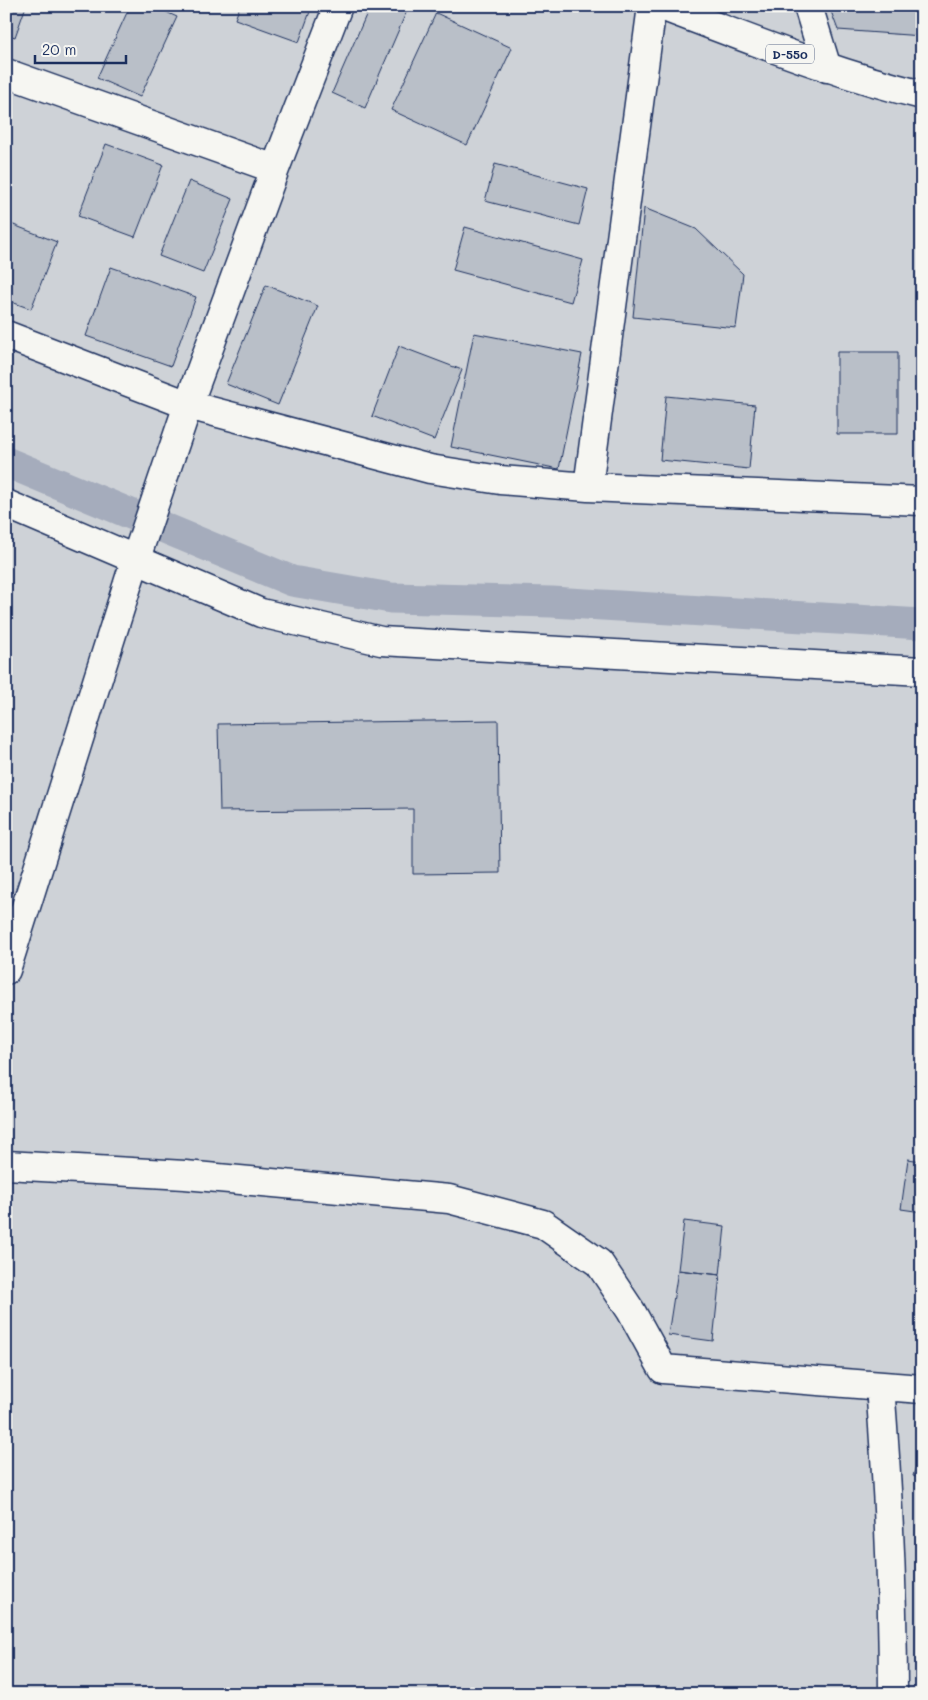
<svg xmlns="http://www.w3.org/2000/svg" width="928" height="1700" viewBox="0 0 928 1700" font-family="Mali,sans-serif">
<rect width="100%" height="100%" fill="#edeeec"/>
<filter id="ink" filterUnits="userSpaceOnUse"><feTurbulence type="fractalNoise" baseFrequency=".02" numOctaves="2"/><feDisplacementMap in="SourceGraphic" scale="10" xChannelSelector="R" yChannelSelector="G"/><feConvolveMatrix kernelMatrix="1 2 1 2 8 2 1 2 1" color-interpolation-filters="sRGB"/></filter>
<g filter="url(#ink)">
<!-- green -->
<path fill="#ced2d7" stroke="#74809a" d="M6 6H922V1694H6Z"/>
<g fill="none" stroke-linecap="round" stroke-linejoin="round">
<!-- canal -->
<path stroke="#a5acbc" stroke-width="31" d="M6 462 292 581 391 598 552 602 922 624"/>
</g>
<!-- building -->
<path fill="#b9bfc8" stroke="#1b2f5e" d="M6 6H26L15 37 6 34Z
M130 6H153L177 17 140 97 97 78Z
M240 6H312L299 42 235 19Z
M370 6H409L365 108 332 93Z
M829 6H922V36L838 30Z
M436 13 512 48 467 145 391 110Z
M106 144 163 165 135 237 78 216Z
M495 164 588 189 579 225 485 201Z
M189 181 233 199 203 273 159 256Z
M644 208 696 229 743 274 736 328 633 317Z
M6 222 57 242 31 309 6 300Z
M465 227 583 260 571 302 453 270Z
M111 267 196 297 171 366 86 336Z
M266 285 318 306 278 405 226 384Z
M474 333 582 354 559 469 451 447Z
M399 346 462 370 434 440 372 416Z
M837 352H898V434H837Z
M666 396 755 405 749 469 660 460Z
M498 720 500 873 413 874V809L220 811 218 724Z
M908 1159 922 1161V1212L901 1209Z
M684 1221 725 1226 720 1275 678 1270Z
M678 1270 720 1275 713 1341 668 1335Z
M922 1446V1479L913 1476Z"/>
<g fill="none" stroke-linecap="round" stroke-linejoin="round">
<defs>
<path id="minor" d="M808 6 827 68
M6 73 275 169
M6 335 188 405 430 469 500 480 588 487 922 501
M588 487 652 6
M6 504 261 613 381 641 922 671
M6 970 135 561 188 405 275 169 338 6
M6 1165 185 1175 449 1199 543 1224 599 1263 631 1311 663 1369 922 1389
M880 1386C888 1488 893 1591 893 1694"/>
<path id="major" d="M661 6C747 38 832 73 922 95"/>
</defs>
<!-- minor casing -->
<use href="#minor" stroke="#1b2f5e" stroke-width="31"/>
<!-- major casing -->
<use href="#major" stroke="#1b2f5e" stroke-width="31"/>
<!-- minor -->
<use href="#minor" stroke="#f6f6f2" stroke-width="28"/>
<!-- major -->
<use href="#major" stroke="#f6f6f2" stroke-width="28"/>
</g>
</g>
<g text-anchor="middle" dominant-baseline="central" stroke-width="4.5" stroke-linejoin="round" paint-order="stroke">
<!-- shield labels -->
<rect fill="#f6f6f2" stroke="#5d6b8a" stroke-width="1" x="766" y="44.5" width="48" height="19" rx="4"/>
<g font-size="12" font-weight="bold" fill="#1b2f5e">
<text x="790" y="54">D-550</text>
</g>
</g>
<!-- margin -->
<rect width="928" height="1700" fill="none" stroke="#f6f6f2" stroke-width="25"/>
<rect x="12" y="12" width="903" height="1675" fill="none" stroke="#1b2f5e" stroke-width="2" filter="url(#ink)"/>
<!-- scale -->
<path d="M35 55v8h91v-8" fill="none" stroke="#1b2f5e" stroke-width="2.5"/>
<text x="42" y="55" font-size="15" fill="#1b2f5e" stroke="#f6f6f2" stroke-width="4" paint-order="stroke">20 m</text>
</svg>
